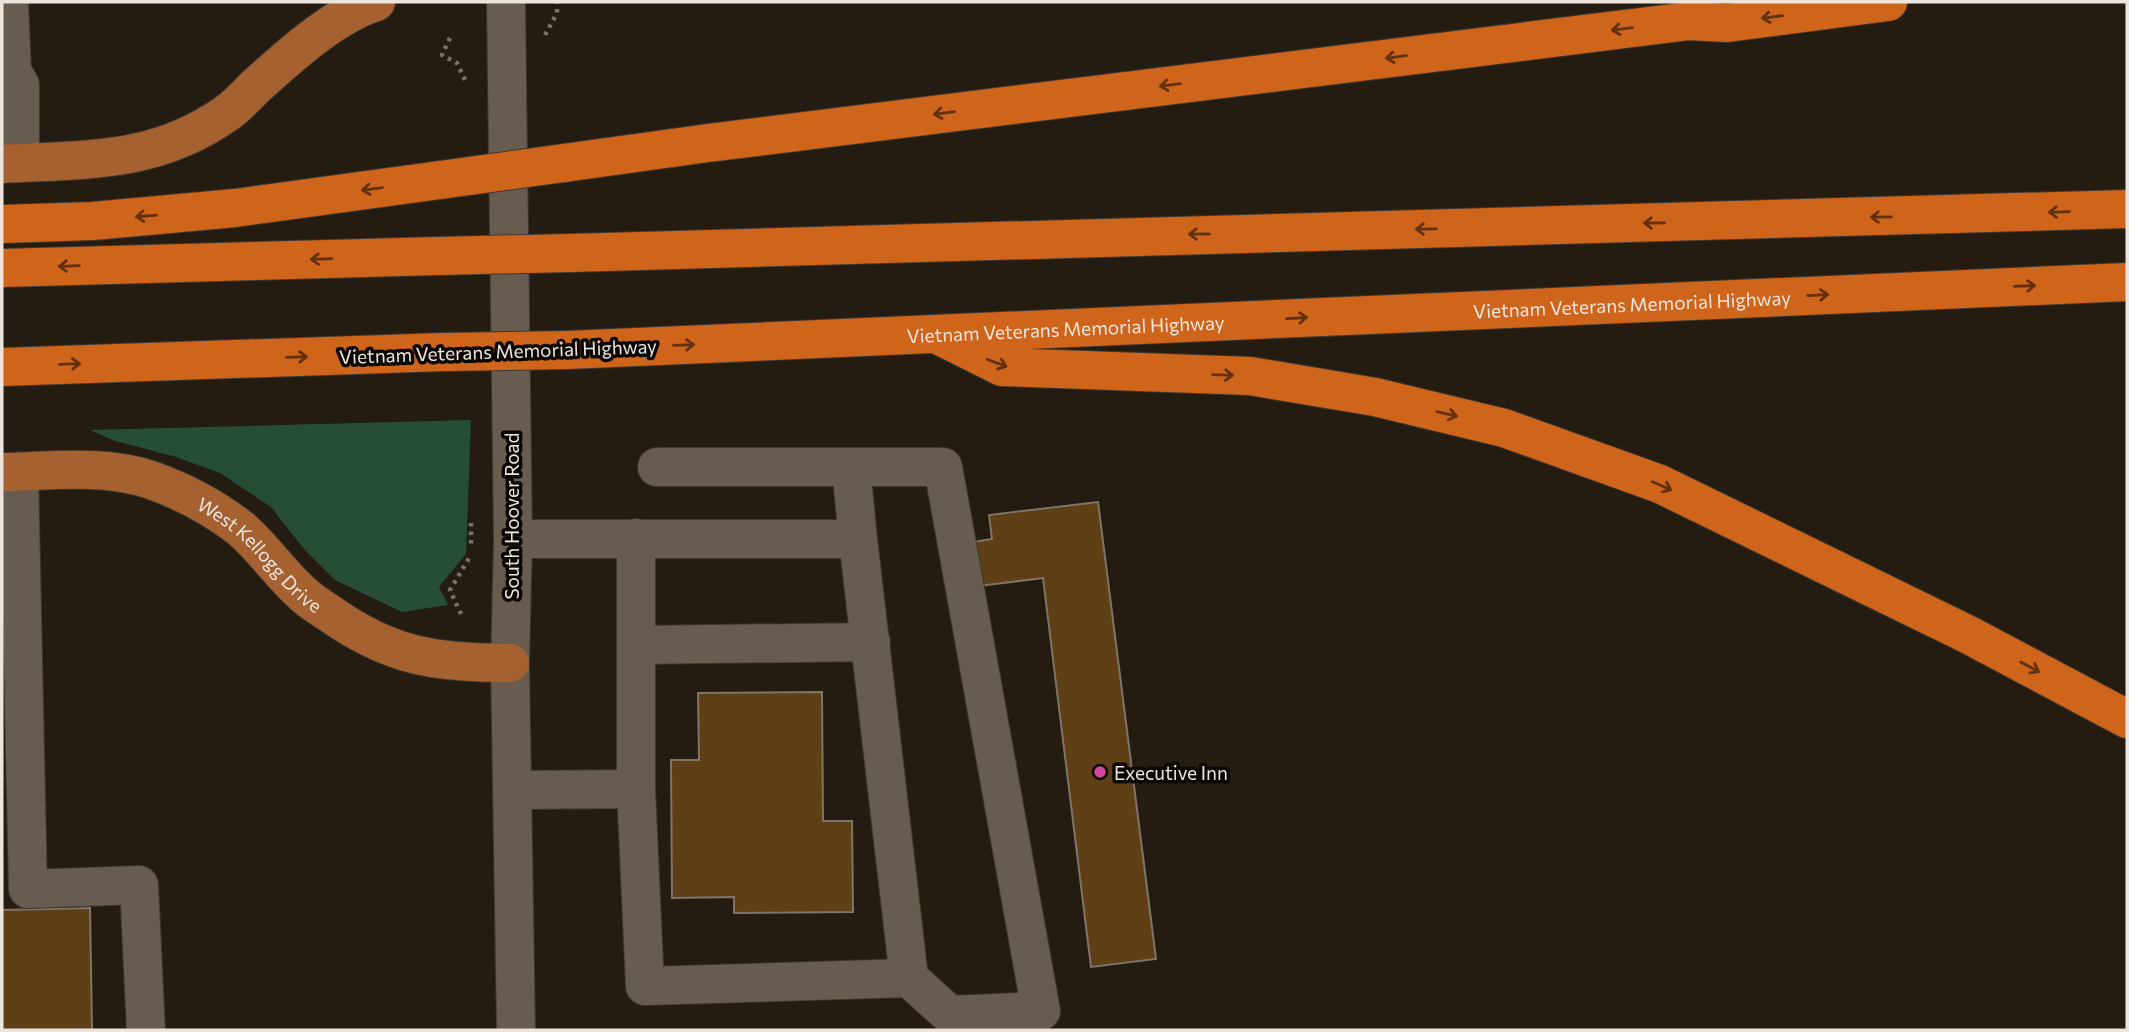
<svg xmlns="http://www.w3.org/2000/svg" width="2129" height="1032" viewBox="0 0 2129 1032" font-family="Commissioner,sans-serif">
<rect width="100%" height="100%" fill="#251c11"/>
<!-- green -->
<path fill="#264d36" d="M471 420 466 554 439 587 448 605 402 612 335 580 304 549 271 507 220 473 173 456 115 441 90 430Z"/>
<!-- building -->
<path fill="#5f3f16" stroke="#807467" stroke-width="2" d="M1098 502 1156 959 1091 967 1043 578 979 586 973 542 992 539 989 515Z
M822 692 823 821H852L853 912 734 913V897L672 898 671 760H699L698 693Z
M90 908 92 1030H2V910Z"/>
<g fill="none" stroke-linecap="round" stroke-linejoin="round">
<defs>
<path id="minor" d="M9 2 12 71
M506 2 513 539 510 663 516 1030
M2 72 12 71 20 85V163
M657 467H851
M19 472 28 889 139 885 146 1030
M636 538V789
M513 539H858L909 978 645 986 636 789 513 790
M858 539 851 467H943L1041 1011 950 1015 909 978
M636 645 871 642"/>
<g id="major">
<path d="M2 164C86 159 155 164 227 113 237 106 246 96 255 87 288 57 334 15 376 2"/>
<path id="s1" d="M2 472C50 471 104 464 151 480 182 491 214 508 240 528 263 547 280 574 303 594 310 601 320 607 329 613 391 657 436 663 510 663"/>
</g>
<g id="highway">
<path d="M564 163 708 143 1689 21 1727 23 1888 2"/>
<path d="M2 224 93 221 235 208 440 180"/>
<path d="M570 253 2127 209"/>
<path d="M2 268 438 256"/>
<path d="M938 335 1002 367 1250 376 1375 397 1504 428 1660 484 1969 635 2127 719"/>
<path id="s2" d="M567 350 2127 282"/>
<path d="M2 367 443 352"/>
</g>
</defs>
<!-- minor casing -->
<use href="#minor" stroke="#3f3732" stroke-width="40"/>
<!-- major casing -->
<use href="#major" stroke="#3f3732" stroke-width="40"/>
<!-- highway casing -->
<use href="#highway" stroke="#3f3732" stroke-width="40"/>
<!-- path -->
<path stroke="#7a7268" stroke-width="4.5" stroke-dasharray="3.5 5" stroke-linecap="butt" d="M545 35 557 13V2
M450 38 442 55 457 63 467 84
M471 523V546
M461 614 450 590 471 555"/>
<!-- minor -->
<use href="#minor" stroke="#675c4f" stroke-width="38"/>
<!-- major -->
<use href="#major" stroke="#a56130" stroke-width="38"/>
<!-- highway -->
<use href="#highway" stroke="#cf641b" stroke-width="38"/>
<defs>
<path id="highway-bridge" d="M440 180 564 163
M438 256 570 253
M443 352 567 350"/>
</defs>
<!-- highway-bridge casing -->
<use href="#highway-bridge" stroke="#3f3732" stroke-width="40" stroke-linecap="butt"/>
<!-- highway-bridge -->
<use href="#highway-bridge" stroke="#cf641b" stroke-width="38"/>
</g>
<!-- one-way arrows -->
<defs><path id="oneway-shaft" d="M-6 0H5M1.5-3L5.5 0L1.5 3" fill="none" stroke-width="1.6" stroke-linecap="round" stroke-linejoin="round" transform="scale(1.75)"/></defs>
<g stroke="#63310e">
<use href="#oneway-shaft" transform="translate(1772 17) rotate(173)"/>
<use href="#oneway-shaft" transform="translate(1622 29) rotate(173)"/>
<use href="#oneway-shaft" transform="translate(1396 57) rotate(173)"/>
<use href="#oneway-shaft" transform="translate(1170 85) rotate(173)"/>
<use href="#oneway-shaft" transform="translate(944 113) rotate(173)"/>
<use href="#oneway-shaft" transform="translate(372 189) rotate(172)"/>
<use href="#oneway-shaft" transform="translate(2059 212) rotate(178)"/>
<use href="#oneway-shaft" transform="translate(146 216) rotate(175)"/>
<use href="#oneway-shaft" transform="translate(1881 217) rotate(179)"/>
<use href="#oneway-shaft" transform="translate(1654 223) rotate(179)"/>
<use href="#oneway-shaft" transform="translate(1426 229) rotate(179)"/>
<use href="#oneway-shaft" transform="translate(1199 234) rotate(179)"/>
<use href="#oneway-shaft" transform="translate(321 259) rotate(178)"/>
<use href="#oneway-shaft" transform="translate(69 266) rotate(178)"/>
<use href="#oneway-shaft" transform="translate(2025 286) rotate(-2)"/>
<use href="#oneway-shaft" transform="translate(1818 295) rotate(-3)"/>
<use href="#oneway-shaft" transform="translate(1297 318) rotate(-3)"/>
<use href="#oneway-shaft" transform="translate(684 345) rotate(-2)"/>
<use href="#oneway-shaft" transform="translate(297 357) rotate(-2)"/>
<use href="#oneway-shaft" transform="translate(997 363) rotate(20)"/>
<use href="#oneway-shaft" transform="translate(70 364) rotate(-2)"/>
<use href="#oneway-shaft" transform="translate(1223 375) rotate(2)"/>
<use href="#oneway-shaft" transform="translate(1447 414) rotate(13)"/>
<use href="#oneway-shaft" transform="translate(1662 486) rotate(24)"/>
<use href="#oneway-shaft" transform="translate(2030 667) rotate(28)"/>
</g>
<!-- markers -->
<circle fill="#d1479c" stroke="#0b0704" stroke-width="2.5" cx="1100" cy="772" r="7"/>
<g text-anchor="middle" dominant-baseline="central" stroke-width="7" stroke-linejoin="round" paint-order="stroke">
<!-- street labels -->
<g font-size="19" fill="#ece5de" stroke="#0b0704">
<text stroke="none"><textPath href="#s2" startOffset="1066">Vietnam Veterans Memorial Highway</textPath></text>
<text stroke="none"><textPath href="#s2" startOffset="499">Vietnam Veterans Memorial Highway</textPath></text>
<text transform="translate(498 351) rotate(-2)">Vietnam Veterans Memorial Highway</text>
<text transform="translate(511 516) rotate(-90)">South Hoover Road</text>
<text stroke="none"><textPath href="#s1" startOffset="284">West Kellogg Drive</textPath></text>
</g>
<!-- poi labels -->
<g font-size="19" fill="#ece5de" stroke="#0b0704" text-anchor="start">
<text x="1114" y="772">Executive Inn</text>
</g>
</g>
<!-- border -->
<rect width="2129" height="1032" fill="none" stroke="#ece5de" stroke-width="7"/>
</svg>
